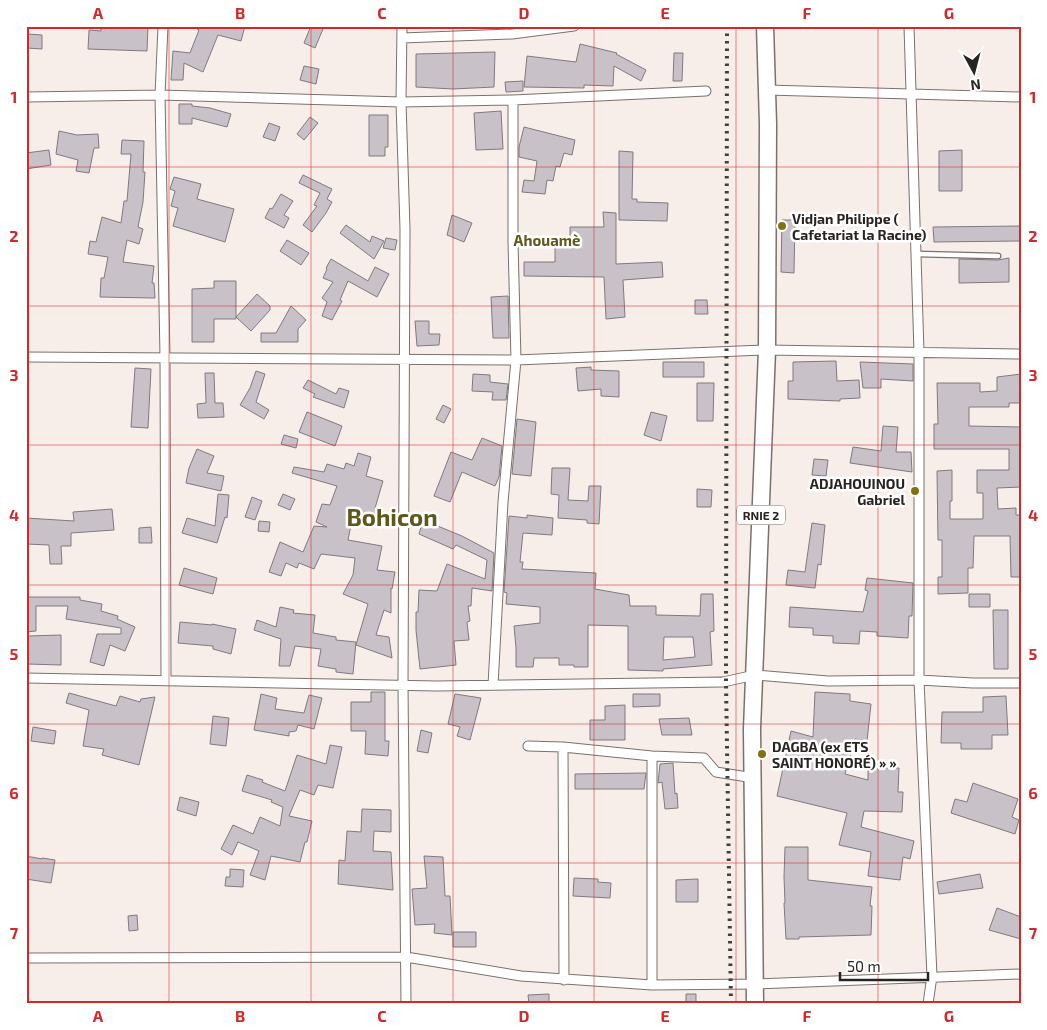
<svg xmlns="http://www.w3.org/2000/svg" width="1047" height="1030" viewBox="0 0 1047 1030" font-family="'Exo 2',sans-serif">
<rect width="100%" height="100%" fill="#f8eee9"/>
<!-- building -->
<path fill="#c9c1c8" stroke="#80797f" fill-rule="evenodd" d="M101 26H148L147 51 88 49 89 30 101 31Z
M198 26H245L241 41 218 35 203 72 184 63 183 80H171L173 51 190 53 199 30 197 29Z
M311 26 323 29 315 48 304 43Z
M28 34 42 35V49L27 48Z
M580 44 617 53 616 54 646 70 641 81 614 66 613 86 584 85V88L524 87 527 56 576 62Z
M495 52 494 87 453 89 416 87V54Z
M674 53H683L682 81H673Z
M304 66 319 69 316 84 300 80Z
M523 81V91L506 92 505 82Z
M179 104H192V106L210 108 231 114 227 127 192 118V124H179Z
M501 111 503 149 476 150 474 113Z
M369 115H388V147H385V156H369Z
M310 117 318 123 304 140 297 134Z
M269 123 280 127 275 141 263 137Z
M524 127 575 140 572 155 564 153 560 167 556 166 553 181 547 180 545 194 522 192 524 180 534 181 537 161 519 157V147Z
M59 131 77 135 98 134 99 148H94L89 173 76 171 78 160 56 154Z
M122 140 144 141 143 172H145L143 202 138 227 143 229 139 244 127 240 123 262 154 266 152 283H154L155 298 100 297 101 278H104L108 257 88 254 90 241 96 242 102 217 121 223 124 201H127L131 154H121Z
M49 150 51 165 26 169V153Z
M962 150V191H939V151Z
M619 151 633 152 632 199H637V202L668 203 667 221 619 220Z
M303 175 332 189 327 199 332 202 326 213 312 232 303 225 317 206 314 205 320 193 299 183Z
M174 177 201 184 197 199 234 209 225 242 173 226 178 208 171 206 175 191 170 189Z
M281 194 293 201 284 215 289 218 284 228 265 218 270 208 272 209Z
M603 212 616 213V264L662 262 663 277 623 280 625 317 606 319 604 277 524 276V262H555V247H570V227H604Z
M452 215 472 223 464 242 447 235Z
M782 220H795L794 273 781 272Z
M346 225 370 242 372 236 384 241 374 259 340 233Z
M1021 226V241L934 242 933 227Z
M386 238 397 240 395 250 383 248Z
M287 240 309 253 301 265 280 251Z
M1009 258V282L959 283V259L998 260Z
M331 259 368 281 375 267 389 274 377 297 348 281 340 300 342 301 332 320 322 316 327 302 322 298 333 282 323 278 327 269 326 268Z
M214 281H236V319H214V342H192V289L214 288Z
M257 294 270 306V310L251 331 236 317Z
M508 296 509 338H493L491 297Z
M695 300H707L708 314H695Z
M291 306 306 320 298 329V342H261V333H276Z
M415 321H429V334H440L439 345 417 346Z
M836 361 837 381 859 380 860 398 840 399V401L788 399V381H793V362Z
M663 362H704V377H663Z
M860 362 913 364V381L881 379V388H863Z
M591 367V370L619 371V397L601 396V389L578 391 576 368Z
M135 368 151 369 148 428 131 427Z
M256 371 265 374 256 402 269 410 264 419 240 405 250 388Z
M205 373H214L215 403H223L224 417 198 418 197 404 206 403Z
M473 374 490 375V382L508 384 506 400H492L493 392 472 391Z
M1021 374V403H1009V407H969V426L1021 427V487L997 488 998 509 1016 508V515H1021V577H1011L1010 536H974L973 568H968V593L938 594V577H942V540H938L937 471 952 470V501H950V519H983V493H977V470H1009V449H934V424H938L937 383H980V392L997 391V377Z
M308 380 336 394 339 388 349 391 344 408 313 397 315 394 303 388Z
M697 383H714L713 421H697Z
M443 405 451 409 444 423 436 419Z
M307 412 342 426 335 446 299 432Z
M651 412 667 416 661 441 644 435Z
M517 419 536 422 531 476 512 474Z
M883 426 898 427 896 452H911L912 472 850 463 853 447 881 451Z
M284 435 298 439 296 448 281 444Z
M482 438 502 446 499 477 495 486 462 472 450 502 434 496 451 452 472 460Z
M197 449 214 456 207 473 224 476 221 491 186 483 189 468Z
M358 453 371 457 366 476 383 481 375 508 383 511 378 524 353 515 348 540 382 546 377 570 395 572 392 589 391 588V613L384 610 376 635 389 637 392 658 356 645 368 604 343 594 353 575 355 558 321 554 314 569 299 563 297 568 286 563 281 576 269 572 280 542 303 552 314 526 327 527 316 522 322 504 330 505 337 486 292 473 294 467 324 472 327 464 344 469 346 463 354 466Z
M814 459 828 460 826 476 812 475Z
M552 468H570L568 500 588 501 589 486H601L599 524 587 523V520L558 518 559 495 551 494Z
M697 489 712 490 711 507H697Z
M218 494 229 495 227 518 225 517 217 543 182 533 187 518 215 526Z
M283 494 295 499 290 510 278 505Z
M252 497 262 501 255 520 245 517Z
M112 509 114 530 71 533V546H61L62 564H50L49 545 26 544V518L74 521 73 512Z
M527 515 553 518 552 535 523 533 520 562H523L522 569 596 573 595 589 629 595 630 606H656V615L700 616 701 594H713L714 631 710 632 712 665 663 669V671L628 670V626L588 625V667H574V665H559V658H534L533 667H516V648L514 626 540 623V607L506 604 507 593 504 592 509 516 527 518ZM664 637H693L695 657 663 660Z
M423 520 462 536 494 553 492 591 472 588 471 606H468L470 621 467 622 469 640 454 641 456 665 420 669 416 630V612H418L419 590 437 591 447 564 485 579 487 560 456 545 453 549 419 534Z
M259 521 270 522 269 532 258 531Z
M812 523 825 525 821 565 818 564 815 588 786 585 788 570 805 572Z
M151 527 152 543H139V528Z
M184 568 217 578 213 594 179 585Z
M867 578 913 583 912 616H909L908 638 877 636V632L860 631 859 644 833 643V636L813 635V628L789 627 790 607 863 612 868 591 865 590Z
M969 594H990V607H969Z
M26 597H80V600L102 604 101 611 118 616 117 619 135 627 125 651 110 645 104 666 90 662 97 634H121V628L66 619 68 606H36V631L26 632Z
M280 607 294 610 293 613 315 615 313 633 336 637V640L356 642 353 674 336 672V669L318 666 321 649 295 646 290 666H279L281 639 254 630 257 620 276 627Z
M993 610H1008V669H994Z
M180 622 212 625V624L236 629 231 654 213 649V646L178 643Z
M61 635V665L27 664 28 636Z
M371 692H385V741H389L388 756 365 754 366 731H351V702H371Z
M815 692 850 694V701L871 704 867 741 855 739 845 774 868 780V768H899L898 792H903L902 812 864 811 861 827 914 841 910 859 903 857 900 880 868 876 871 852 839 845 847 813 777 796 791 731 813 737Z
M69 693 116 706 120 696 140 702 141 699 155 697 139 765 102 755 104 749 83 746 89 710 66 703Z
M261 694 277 698 275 709 304 713 309 695 322 698 314 729 298 725 296 731 289 732V736L254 730Z
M455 694 481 698 470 740 457 736 460 727 448 724Z
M633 694H660V706L633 707Z
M1006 696 1008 735H992V749H961V743H941L942 712H983V697Z
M625 705V740H590V720H605V706Z
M213 716 229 718 226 746 210 744Z
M689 718 692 735H662L659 719Z
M33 727 56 731 54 744 31 741Z
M421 730 432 733 428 753 417 751Z
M330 745 342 747 333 788 318 785 314 795 300 790 289 816 312 821 307 842H305L300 862 271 856 265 880 250 875 259 851 238 842 232 855 221 849 233 825 253 834 260 817 280 826 283 807 271 802 272 800 242 791 247 775 263 780 262 782 285 791 297 755 326 764Z
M673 763 675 794 677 793 678 808 665 809 662 782 658 783 660 764Z
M646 773 644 789H575V774Z
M973 783 1018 799 1012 817 1019 820 1015 834 951 813 955 799 967 802Z
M180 797 199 802 196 816 177 810Z
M362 809 391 810V832L374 831 373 851 391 852 393 890 338 884 339 860 345 861 347 831 361 832Z
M785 847H808V880L872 887 870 906H872L871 935 799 937V939H786L784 903H785L784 877Z
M26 856 42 859V858L55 860 51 883 26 879Z
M424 856 443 857 445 896H450L452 935 434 933 435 924 415 925 412 889 427 888Z
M230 869 244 870 243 887 225 886 226 877H230Z
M980 874 983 888 939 894 937 882Z
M574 878 598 879V882L611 883 610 898 573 896Z
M698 879V902H676V880Z
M997 908 1021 917V939L989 930Z
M137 915 138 930 129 931 128 916Z
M453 932H476V947H453Z
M549 994V1004H529L528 995Z
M686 994H696V1004H686Z"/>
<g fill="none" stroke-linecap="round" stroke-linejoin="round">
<defs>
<path id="lane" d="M917 254 998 256"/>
<path id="street" d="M163 26 160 95 165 357 166 680
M402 26 401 102 405 229 403 685 406 1004
M909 26 919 353V680L932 976 928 1004
M402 38 512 34 574 26
M767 90 1021 97
M26 97 160 95 401 102 513 100 706 91
M26 357 516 360 767 350 1021 354
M26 678 436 686 723 682 755 675 828 681 919 680 973 683H1021
M493 685 503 502 516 360 513 242V100
M528 746 563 747 652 756 704 758 716 772 754 778
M563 747 564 980
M26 958 406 957 521 976 652 985 755 984 1021 974
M652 985V756"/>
<path id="highway" d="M755 1004 752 729 767 350 768 124 765 26"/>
</defs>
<!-- lane casing -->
<use href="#lane" stroke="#7a716d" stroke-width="7"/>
<!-- street casing -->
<use href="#street" stroke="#7a716d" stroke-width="11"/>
<!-- highway casing -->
<use href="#highway" stroke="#7a716d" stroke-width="19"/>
<!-- lane -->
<use href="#lane" stroke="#fff" stroke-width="4.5"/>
<!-- street -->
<use href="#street" stroke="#fff" stroke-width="9"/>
<!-- highway -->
<use href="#highway" stroke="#fff" stroke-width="16"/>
<!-- rail -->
<path stroke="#433e3c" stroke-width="4" stroke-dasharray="2.5 5" stroke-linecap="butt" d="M727 26 726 682 731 1004"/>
</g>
<!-- grid -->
<path fill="none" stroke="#d62828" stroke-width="1" stroke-opacity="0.55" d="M169 26V1004M311 26V1004M453 26V1004M594 26V1004M736 26V1004M878 26V1004M26 167H1021M26 306H1021M26 445H1021M26 585H1021M26 724H1021M26 863H1021"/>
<!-- markers -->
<g fill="#7f7213" stroke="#fff" stroke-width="2">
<circle cx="782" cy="226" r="5"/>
<circle cx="915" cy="491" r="5"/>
<circle cx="762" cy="754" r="5"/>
</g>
<g text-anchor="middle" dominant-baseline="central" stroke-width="5" stroke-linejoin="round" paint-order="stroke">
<!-- shield labels -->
<rect fill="#fff" stroke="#686664" stroke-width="1" x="737" y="505.5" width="48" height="19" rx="4"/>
<g font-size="12" font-weight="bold" fill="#282422">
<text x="761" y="515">RNIE 2</text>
</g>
<!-- poi labels -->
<g font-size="14" font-weight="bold" fill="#282422" stroke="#fff" text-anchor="start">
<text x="792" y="218">Vidjan Philippe (<tspan x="792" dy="16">Cafetariat la Racine)</tspan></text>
<text x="905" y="483" text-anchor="end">ADJAHOUINOU<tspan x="905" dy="16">Gabriel</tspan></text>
<text x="772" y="746">DAGBA (ex ETS<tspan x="772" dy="16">SAINT HONORÉ) » »</tspan></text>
</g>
<!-- neighbourhood labels -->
<g font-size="15" font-weight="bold" fill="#60581b" stroke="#fff">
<text x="547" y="240">Ahouamè</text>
</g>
<!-- town labels -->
<g font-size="24" font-weight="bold" fill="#60581b" stroke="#fff">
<text x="392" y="516">Bohicon</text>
</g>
</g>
<!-- border -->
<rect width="1047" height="1030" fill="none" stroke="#ffffff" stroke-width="55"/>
<!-- north arrow -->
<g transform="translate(974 72) rotate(173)" stroke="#ffffff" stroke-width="4" paint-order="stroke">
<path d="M0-4L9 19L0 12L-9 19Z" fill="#282422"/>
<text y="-8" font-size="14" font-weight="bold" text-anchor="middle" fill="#282422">N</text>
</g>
<!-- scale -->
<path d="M840 972v8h88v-8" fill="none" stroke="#282422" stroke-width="2.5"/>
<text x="847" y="972" font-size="15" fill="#282422" stroke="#ffffff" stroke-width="4" paint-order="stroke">50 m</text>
<rect x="28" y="28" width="992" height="974" fill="none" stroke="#d62828" stroke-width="2"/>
<g font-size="16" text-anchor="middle" font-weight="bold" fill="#d62828">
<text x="98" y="19">A</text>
<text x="240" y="19">B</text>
<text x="382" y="19">C</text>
<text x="524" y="19">D</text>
<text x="665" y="19">E</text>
<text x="807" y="19">F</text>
<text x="949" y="19">G</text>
<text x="14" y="103">1</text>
<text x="1033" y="103">1</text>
<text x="14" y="242">2</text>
<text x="1033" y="242">2</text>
<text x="14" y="381">3</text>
<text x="1033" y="381">3</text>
<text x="14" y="521">4</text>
<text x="1033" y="521">4</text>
<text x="14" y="660">5</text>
<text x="1033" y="660">5</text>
<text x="14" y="799">6</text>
<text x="1033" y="799">6</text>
<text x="14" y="939">7</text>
<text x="1033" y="939">7</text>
<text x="98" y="1022">A</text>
<text x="240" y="1022">B</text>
<text x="382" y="1022">C</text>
<text x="524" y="1022">D</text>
<text x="665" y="1022">E</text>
<text x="807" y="1022">F</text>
<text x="949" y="1022">G</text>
</g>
</svg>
